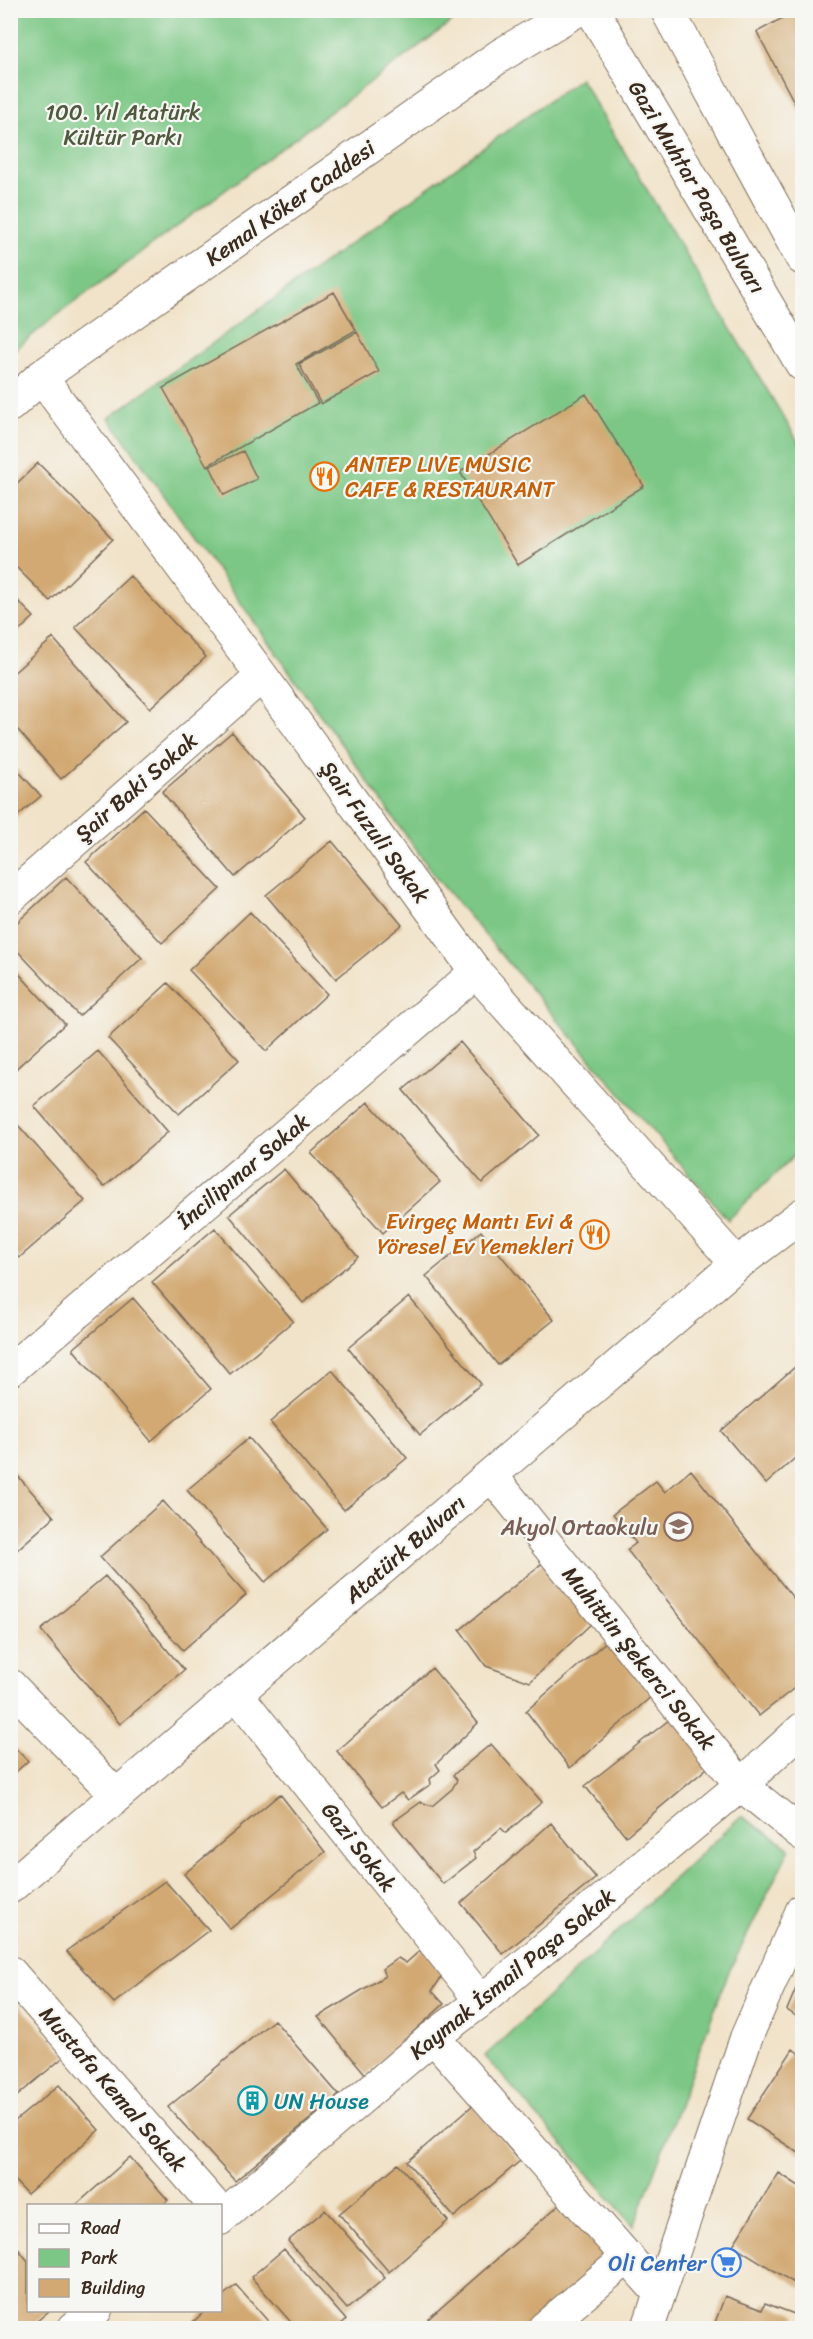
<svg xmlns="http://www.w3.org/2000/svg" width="813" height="2339" viewBox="0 0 813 2339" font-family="Sriracha,sans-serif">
<rect width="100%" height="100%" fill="#f6f6f2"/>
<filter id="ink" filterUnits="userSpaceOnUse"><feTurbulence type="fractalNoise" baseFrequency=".0167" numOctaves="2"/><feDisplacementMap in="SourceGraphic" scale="12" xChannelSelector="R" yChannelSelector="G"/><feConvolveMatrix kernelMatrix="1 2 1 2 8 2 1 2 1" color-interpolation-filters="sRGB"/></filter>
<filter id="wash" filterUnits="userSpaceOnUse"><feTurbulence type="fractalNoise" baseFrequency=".008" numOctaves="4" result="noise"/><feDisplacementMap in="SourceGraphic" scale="24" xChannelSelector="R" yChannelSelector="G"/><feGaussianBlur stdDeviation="1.35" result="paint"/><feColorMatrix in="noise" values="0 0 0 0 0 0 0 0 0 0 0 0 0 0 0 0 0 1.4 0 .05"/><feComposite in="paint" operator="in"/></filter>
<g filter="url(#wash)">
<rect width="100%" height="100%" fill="#f1e3c9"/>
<!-- green -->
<path fill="#7cc785" stroke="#5c7852" stroke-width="1.5" d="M11 10H466V11L52 319 11 353Z
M580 78 802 448V1148L728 1220 437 879 109 418Z
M741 1816 790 1848 727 1976 634 2226 485 2056Z"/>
<g id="blocks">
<!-- building -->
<path fill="#d2a972" d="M797 10H802V117L757 32Z
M334 292 356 330 296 364 318 403 207 466 163 388Z
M357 332 379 372 321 404 299 364Z
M586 394 644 486 518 565 460 472Z
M243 451 257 479 224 495 210 466Z
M38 463 113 539 50 601 10 561V490Z
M130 576 206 657 150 708 75 627Z
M10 593 34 617 10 639Z
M53 638 126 722 61 779 10 721V676Z
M232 732 305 817 235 877 162 792Z
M10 762 41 796 10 822Z
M144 808 220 889 162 943 86 862Z
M332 841 402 925 336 979 266 895Z
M66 877 142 958 79 1016 10 943V929Z
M250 912 327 994 266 1051 189 970Z
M10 964 65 1024 10 1074Z
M168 983 239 1060 179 1114 108 1038Z
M460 1042 539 1135 482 1183 403 1090Z
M98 1051 168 1132 104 1187 34 1106Z
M368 1102 440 1182 383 1233 311 1153Z
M17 1124 85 1201 19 1258 10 1248V1130Z
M284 1169 358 1257 303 1303 229 1215Z
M215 1228 293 1321 230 1374 152 1282Z
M481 1231 554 1320 498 1365 426 1276Z
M409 1297 481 1384 420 1435 348 1348Z
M133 1298 211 1389 151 1441 73 1349Z
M802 1361V1452L766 1484 721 1431Z
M332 1370 407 1458 344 1510 270 1422Z
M249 1438 327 1529 265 1582 187 1490Z
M10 1467 54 1517 10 1556Z
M691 1470 802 1609V1682L759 1716 627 1550 636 1543 613 1514 656 1481 665 1492Z
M163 1501 246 1595 183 1650 100 1557Z
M545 1561 593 1622 530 1682 486 1666 460 1630Z
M105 1576 184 1670 120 1724 41 1630Z
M608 1640 653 1695 570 1768 526 1711Z
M432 1668 478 1723 436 1764 440 1770 430 1779 431 1784 408 1800 401 1793 382 1807 337 1751Z
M674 1716 712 1764 626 1836 585 1786Z
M10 1743 28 1761 10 1777Z
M491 1744 542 1802 506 1833 501 1828 473 1852 476 1858 443 1884 393 1822 421 1802 432 1806 452 1789 457 1780 453 1775Z
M280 1794 325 1852 230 1929 184 1874Z
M551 1823 596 1878 503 1954 461 1903Z
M165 1881 209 1930 114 2003 66 1951Z
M424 1947 443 1975 432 1991 444 2004 366 2075 318 2017 385 1976 382 1969 398 1958 406 1963Z
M802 1974V2020L787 2010Z
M12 1997 66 2055 10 2102V1999Z
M274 2020 339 2095 235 2181 168 2107Z
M793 2049 802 2056V2155L747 2119Z
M59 2085 99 2130 27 2194 10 2176V2125Z
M473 2105 520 2161 454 2217 407 2162Z
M130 2157 168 2200 162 2206H75Z
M398 2164 448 2221 389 2272 339 2214Z
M779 2173 802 2188V2288L733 2245Z
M560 2204 611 2262 534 2328H436L428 2319Z
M325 2210 385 2278 347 2309 288 2241Z
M15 2245 28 2261V2310H50L29 2328H10V2248Z
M284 2249 346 2320 336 2328H296L251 2277Z
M236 2285 274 2328H199L193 2322 206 2310H220V2298Z
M725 2296 762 2310 765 2303 797 2315 792 2328H713Z"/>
</g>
</g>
<g filter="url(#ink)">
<use href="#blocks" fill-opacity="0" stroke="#7b6b5a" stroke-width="1.5"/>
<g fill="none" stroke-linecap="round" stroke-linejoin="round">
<defs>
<path id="street" d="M41 377 262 676 476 972 737 1264
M10 898 262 676
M10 1370 476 972
M491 1475 741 1785 802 1834
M10 1685 117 1796
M236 1693 481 2001
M10 1972 215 2206
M433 2037 659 2293
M220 2219 433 2037 481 2001 741 1785 802 1729
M74 2328 96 2310
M544 2328 628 2257
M648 2328 746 2038 802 1910"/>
<path id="secondary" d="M592 10 802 364
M667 10 802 258
M10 405 41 377 501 55 577 10
M10 1887 737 1264 802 1215"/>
</defs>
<!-- street casing -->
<use href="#street" stroke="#7b6b5a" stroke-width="34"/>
<!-- secondary casing -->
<use href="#secondary" stroke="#7b6b5a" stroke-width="35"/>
<!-- street -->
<use href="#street" stroke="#fff" stroke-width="32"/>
<!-- secondary -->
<use href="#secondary" stroke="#fff" stroke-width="33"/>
</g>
</g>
<!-- icons -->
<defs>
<symbol id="restaurant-ring" viewBox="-11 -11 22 22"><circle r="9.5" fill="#f6f6f2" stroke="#e8710a" stroke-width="1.5"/><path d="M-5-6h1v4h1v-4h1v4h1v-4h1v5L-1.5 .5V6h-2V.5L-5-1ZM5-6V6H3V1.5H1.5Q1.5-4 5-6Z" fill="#e8710a"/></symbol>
<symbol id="school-ring" viewBox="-11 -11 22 22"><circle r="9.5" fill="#f6f6f2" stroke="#8d6e63" stroke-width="1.5"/><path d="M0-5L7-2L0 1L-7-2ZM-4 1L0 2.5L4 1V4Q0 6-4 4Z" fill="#8d6e63"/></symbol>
<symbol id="building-ring" viewBox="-11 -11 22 22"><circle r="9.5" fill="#f6f6f2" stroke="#0f9aa8" stroke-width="1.5"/><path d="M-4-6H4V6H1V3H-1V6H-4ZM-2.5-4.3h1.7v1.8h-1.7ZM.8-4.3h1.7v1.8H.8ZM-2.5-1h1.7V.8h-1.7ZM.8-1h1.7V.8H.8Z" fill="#0f9aa8"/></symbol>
<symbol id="supermarket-ring" viewBox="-11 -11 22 22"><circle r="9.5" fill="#f6f6f2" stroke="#3f7fe0" stroke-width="1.5"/><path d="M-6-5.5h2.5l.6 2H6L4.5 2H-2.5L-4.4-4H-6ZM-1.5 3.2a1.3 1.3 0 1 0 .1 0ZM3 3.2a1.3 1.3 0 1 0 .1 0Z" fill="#3f7fe0"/></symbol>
</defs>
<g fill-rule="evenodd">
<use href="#restaurant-ring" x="308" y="460" width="33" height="33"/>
<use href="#restaurant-ring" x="578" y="1218" width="33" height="33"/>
<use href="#school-ring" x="662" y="1510" width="33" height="33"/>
<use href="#building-ring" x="236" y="2084" width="33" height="33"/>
<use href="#supermarket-ring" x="710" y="2246" width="33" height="33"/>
</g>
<g text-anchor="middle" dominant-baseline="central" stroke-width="4.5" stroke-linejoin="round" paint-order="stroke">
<!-- park labels -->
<g font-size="22" fill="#4e593d" stroke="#f6f6f2">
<text x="123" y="112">100. Yıl Atatürk<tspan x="123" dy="25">Kültür Parkı</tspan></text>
</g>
<!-- street labels -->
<g font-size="22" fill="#3b2a1e" stroke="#f6f6f2">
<text transform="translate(697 187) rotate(59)">Gazi Muhtar Paşa Bulvarı</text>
<text transform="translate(290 203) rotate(-35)">Kemal Köker Caddesi</text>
<text transform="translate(136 787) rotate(-41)">Şair Baki Sokak</text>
<text transform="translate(375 832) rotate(54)">Şair Fuzuli Sokak</text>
<text transform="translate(243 1171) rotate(-40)">İncilipınar Sokak</text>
<text transform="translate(405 1549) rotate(-41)">Atatürk Bulvarı</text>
<text transform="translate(639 1658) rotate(51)">Muhittin Şekerci Sokak</text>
<text transform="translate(359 1847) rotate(52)">Gazi Sokak</text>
<text transform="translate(512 1974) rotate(-39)">Kaymak İsmail Paşa Sokak</text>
<text transform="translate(113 2089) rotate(49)">Mustafa Kemal Sokak</text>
</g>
<!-- food labels -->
<g font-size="22" fill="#c56008" stroke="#f6f6f2" text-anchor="start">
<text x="345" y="464">ANTEP LIVE MUSIC<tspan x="345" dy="25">CAFE &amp; RESTAURANT</tspan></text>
<text x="573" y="1221" text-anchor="end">Evirgeç Mantı Evi &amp;<tspan x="573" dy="25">Yöresel Ev Yemekleri</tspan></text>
</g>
<!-- education labels -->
<g font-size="22" fill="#785e54" stroke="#f6f6f2" text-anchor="end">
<text x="658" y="1527">Akyol Ortaokulu</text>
</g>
<!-- culture labels -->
<g font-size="22" fill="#0d838f" stroke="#f6f6f2" text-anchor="start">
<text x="274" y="2101">UN House</text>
</g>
<!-- shop labels -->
<g font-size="22" fill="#366cbe" stroke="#f6f6f2" text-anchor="end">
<text x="706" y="2263">Oli Center</text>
</g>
</g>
<!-- margin -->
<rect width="813" height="2339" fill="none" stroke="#f6f6f2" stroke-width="36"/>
<!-- legend -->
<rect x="27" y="2204" width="195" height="108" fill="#f6f6f2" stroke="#aba49d" stroke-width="1.5"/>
<rect x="39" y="2224" width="30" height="9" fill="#ffffff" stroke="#aba49d" stroke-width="1.5"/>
<text x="81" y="2234" font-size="18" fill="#3b2a1e">Road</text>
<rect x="39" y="2249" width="30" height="18" fill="#7cc785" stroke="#aba49d" stroke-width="1.5"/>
<text x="81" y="2264" font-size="18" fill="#3b2a1e">Park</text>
<rect x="39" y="2279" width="30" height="18" fill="#d2a972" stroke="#aba49d" stroke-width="1.5"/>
<text x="81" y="2294" font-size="18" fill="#3b2a1e">Building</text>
</svg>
